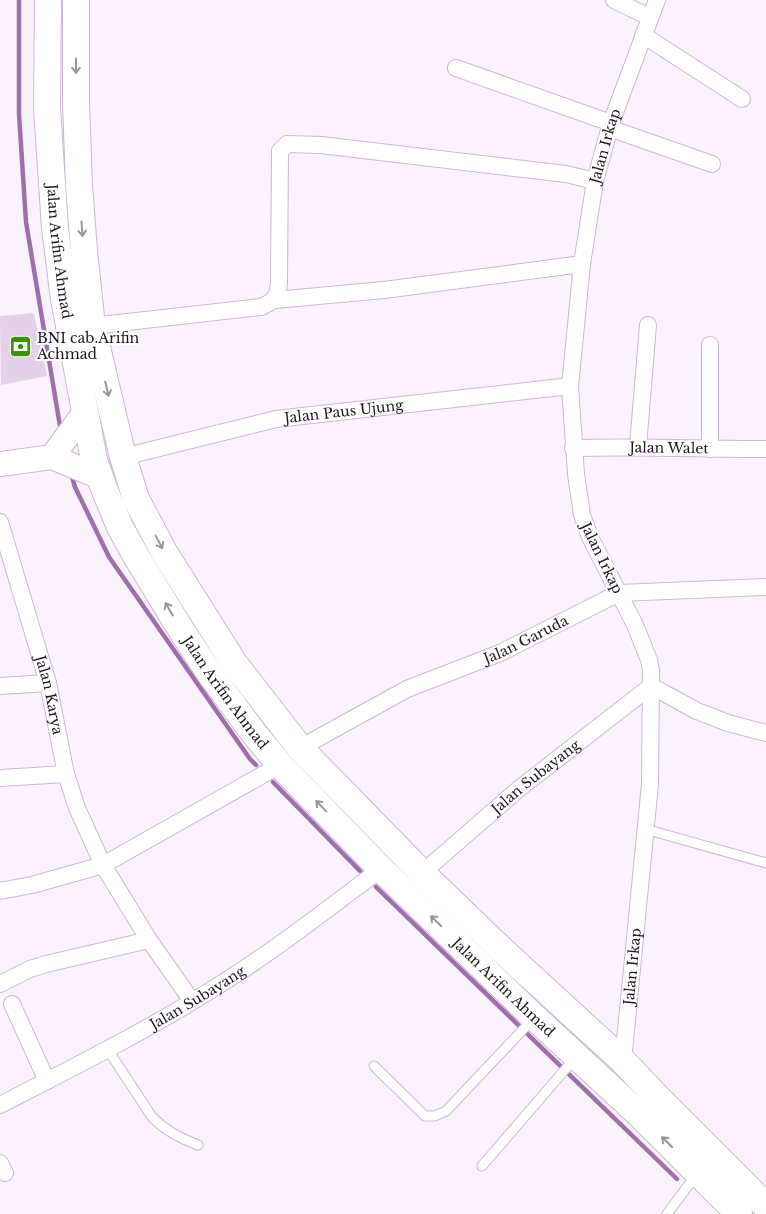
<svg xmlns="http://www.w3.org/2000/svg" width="766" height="1214" viewBox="0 0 766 1214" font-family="'Libre Baskerville',serif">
<rect width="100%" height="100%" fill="#faf3fd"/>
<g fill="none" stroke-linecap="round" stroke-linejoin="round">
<!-- stream -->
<path stroke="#9d70ab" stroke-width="4.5" d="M19 0V114L26 222 60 426
M72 477 75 487 109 557 250 759 256 765
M273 782 360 871
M376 887 677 1179"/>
</g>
<!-- building -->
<path fill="#e3d0e9" d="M34 313 47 376 1 385 0 316Z"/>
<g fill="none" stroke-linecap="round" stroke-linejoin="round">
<defs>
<path id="lane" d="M645 829 766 863
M108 1050 152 1117C166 1131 180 1138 198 1145
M374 1066 425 1116H435L446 1111 533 1019
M482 1166 575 1058
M667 1214 696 1175"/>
<g id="street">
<path d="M614 0 649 17"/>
<path d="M643 35 742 99"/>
<path d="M456 68 611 123"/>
<path d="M609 128 712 164"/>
<path d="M275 300 384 290 582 264"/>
<path d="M92 326 261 307C275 301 278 296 279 282L280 151 287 144 321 145 566 174 595 181"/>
<path d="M710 345V449"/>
<path d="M638 446 648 325"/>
<path id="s1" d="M573 448C638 446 702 449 766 449"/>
<path id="s2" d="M123 457 276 419 570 386"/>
<path id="s3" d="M0 522 48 683 66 774 77 808 103 865 149 940 192 1001"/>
<path d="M0 686 48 683"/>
<path id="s4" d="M300 748 407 689 500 653 619 593 766 587"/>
<path d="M0 778 66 774"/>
<path id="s5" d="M422 873 520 788 651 686 697 711 728 723 766 733"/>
<path d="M0 891 32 885 103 865 280 765"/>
<path d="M0 984 30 969 46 964 149 940"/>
<path d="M12 1004 47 1081"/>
<path id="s6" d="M623 1061 650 784 651 670 649 660 635 625 590 537 582 515 576 474 570 386 582 264 595 181 611 123 657 0"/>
<path id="s7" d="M0 1105C76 1066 152 1028 224 982 278 948 330 907 381 869"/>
<path d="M0 1163 5 1173"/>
</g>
<path id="secondary" d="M52 457 85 412
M0 464 52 457 100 477"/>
<g id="primary">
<path id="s8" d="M48 0 47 108 55 228 64 299 94 460 105 491 120 527 136 556 183 633 211 675 253 732 280 765 381 869 534 1017 641 1116 739 1214"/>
<path d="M76 0V102L79 185 84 251 92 326 123 457 136 499 164 552 234 663 300 748 422 873 502 950 623 1061 658 1098 766 1206"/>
</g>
</defs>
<!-- lane casing -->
<use href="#lane" stroke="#cab8d0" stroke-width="11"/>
<!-- street casing -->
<use href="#street" stroke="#cab8d0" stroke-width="18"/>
<!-- secondary casing -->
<use href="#secondary" stroke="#cab8d0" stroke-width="26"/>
<!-- primary casing -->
<use href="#primary" stroke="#cab8d0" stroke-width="28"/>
<!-- lane -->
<use href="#lane" stroke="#fff" stroke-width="9"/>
<!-- street -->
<use href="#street" stroke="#fff" stroke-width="16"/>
<!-- secondary -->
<use href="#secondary" stroke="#fff" stroke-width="24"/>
<!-- primary -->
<use href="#primary" stroke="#fff" stroke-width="26"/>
</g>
<!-- one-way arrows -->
<defs><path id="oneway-shaft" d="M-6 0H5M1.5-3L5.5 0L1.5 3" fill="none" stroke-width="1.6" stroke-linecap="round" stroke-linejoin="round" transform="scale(1.25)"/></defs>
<g stroke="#99969a">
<use href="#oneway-shaft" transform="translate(76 66) rotate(90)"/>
<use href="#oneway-shaft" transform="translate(82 229) rotate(86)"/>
<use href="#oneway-shaft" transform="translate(107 389) rotate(76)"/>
<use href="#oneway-shaft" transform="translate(159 542) rotate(62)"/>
<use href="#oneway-shaft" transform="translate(169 609) rotate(-120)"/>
<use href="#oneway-shaft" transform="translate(321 806) rotate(-134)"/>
<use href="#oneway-shaft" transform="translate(436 921) rotate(-136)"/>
<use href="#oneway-shaft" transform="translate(667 1142) rotate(-135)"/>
</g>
<!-- icons -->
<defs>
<symbol id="bank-square" viewBox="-11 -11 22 22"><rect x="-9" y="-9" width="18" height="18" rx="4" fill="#3a9304" stroke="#fff"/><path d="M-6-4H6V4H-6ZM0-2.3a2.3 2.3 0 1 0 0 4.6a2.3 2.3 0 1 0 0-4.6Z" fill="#fff"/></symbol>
</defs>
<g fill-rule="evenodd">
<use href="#bank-square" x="8" y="334" width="25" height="25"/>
</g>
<g text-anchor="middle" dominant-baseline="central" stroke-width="4" stroke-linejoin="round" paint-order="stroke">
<!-- street labels -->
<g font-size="14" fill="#1d161f" stroke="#fff">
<text stroke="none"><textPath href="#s6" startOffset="935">Jalan Irkap</textPath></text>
<text stroke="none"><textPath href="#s8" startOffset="252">Jalan Arifin Ahmad</textPath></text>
<text stroke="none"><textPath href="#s2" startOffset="226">Jalan Paus Ujung</textPath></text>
<text stroke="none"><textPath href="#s1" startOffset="96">Jalan Walet</textPath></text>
<text transform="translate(602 558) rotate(64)">Jalan Irkap</text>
<text stroke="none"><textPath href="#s4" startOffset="251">Jalan Garuda</textPath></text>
<text stroke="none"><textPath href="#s8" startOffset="732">Jalan Arifin Ahmad</textPath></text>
<text stroke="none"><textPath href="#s3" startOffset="180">Jalan Karya</textPath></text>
<text stroke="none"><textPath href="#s5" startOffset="149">Jalan Subayang</textPath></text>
<text stroke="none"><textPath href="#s6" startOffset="95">Jalan Irkap</textPath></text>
<text stroke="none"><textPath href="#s8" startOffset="1138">Jalan Arifin Ahmad</textPath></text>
<text stroke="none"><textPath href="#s7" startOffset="225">Jalan Subayang</textPath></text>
</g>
<!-- poi labels -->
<g font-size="14" fill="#1d161f" stroke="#fff" text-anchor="start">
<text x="37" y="338">BNI cab.Arifin<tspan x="37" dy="16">Achmad</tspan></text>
</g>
</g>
</svg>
